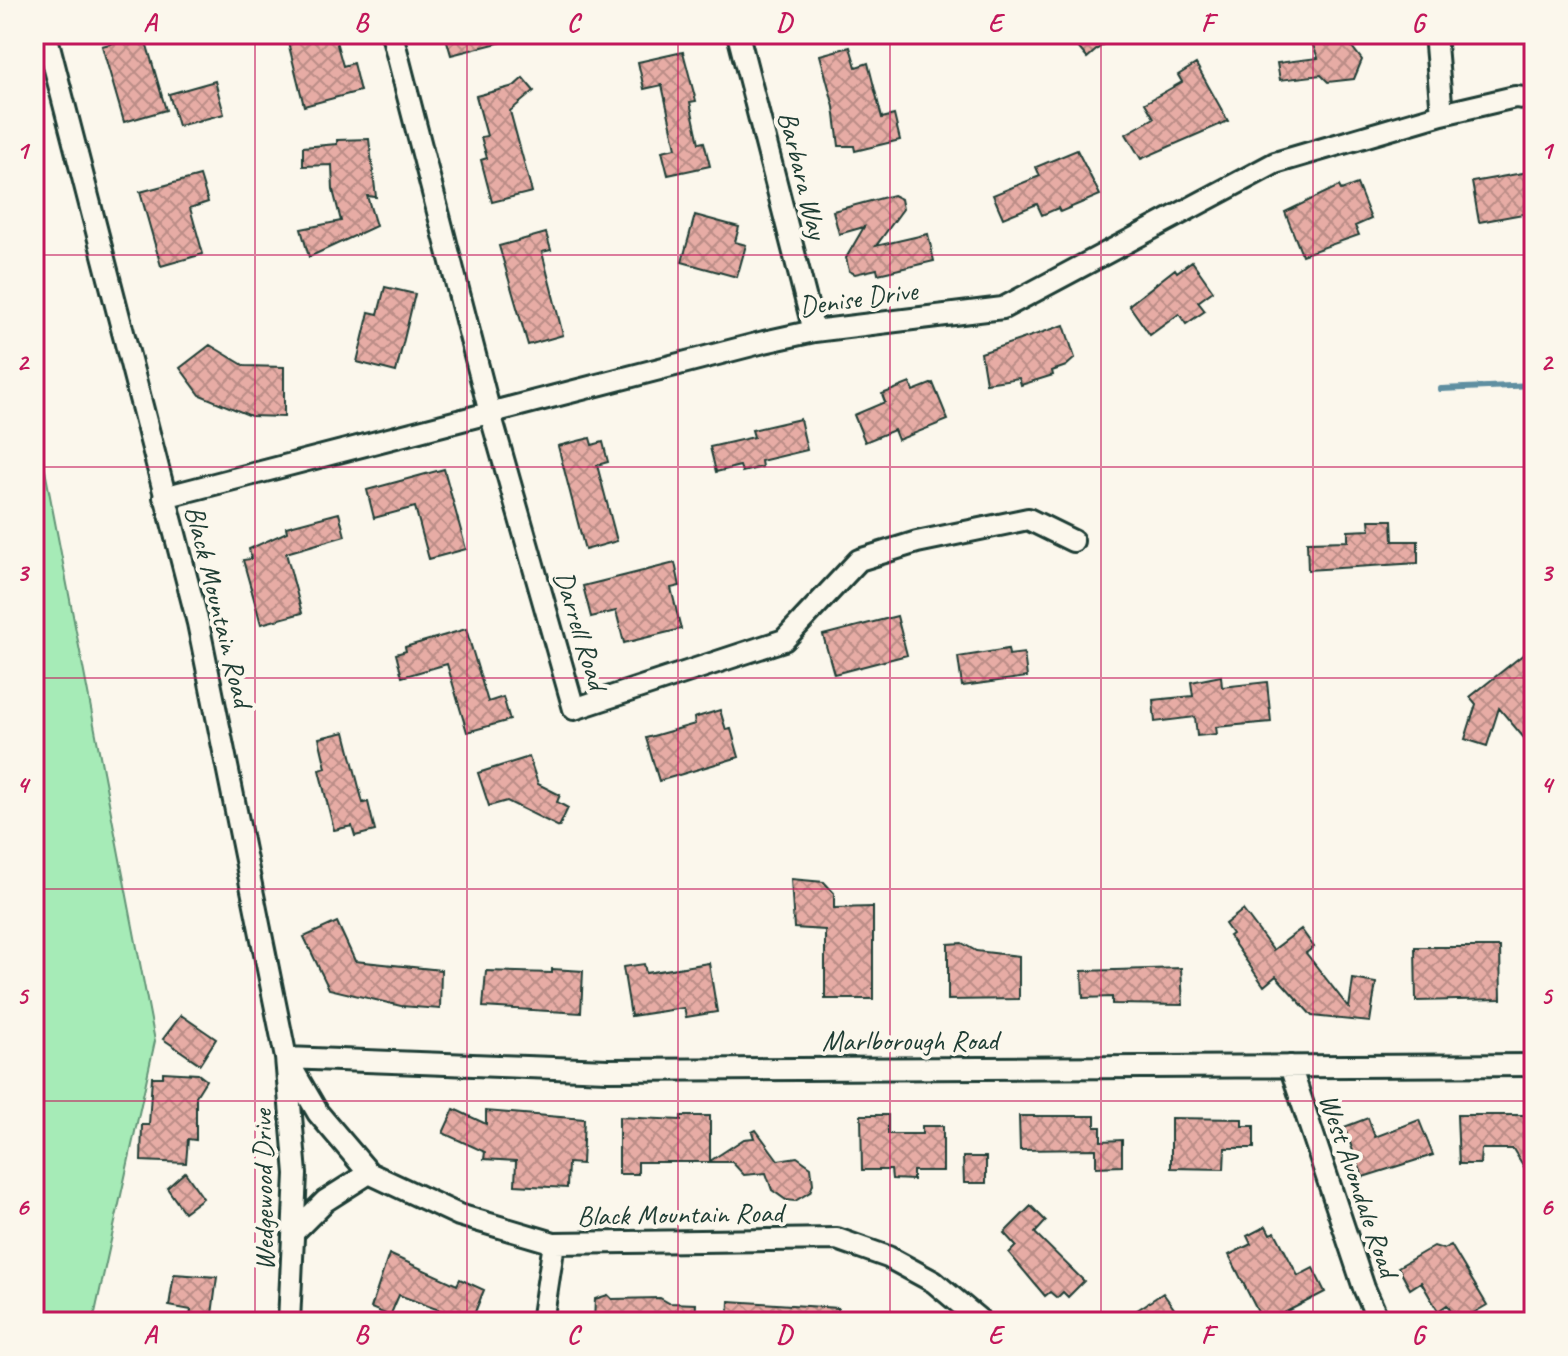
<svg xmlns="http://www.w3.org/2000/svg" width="1568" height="1356" viewBox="0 0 1568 1356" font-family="Caveat,sans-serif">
<defs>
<pattern id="building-cross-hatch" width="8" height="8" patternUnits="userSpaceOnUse" patternTransform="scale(2)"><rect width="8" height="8" fill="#e7aca5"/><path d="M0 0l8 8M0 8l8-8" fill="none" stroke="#bb8d87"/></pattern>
</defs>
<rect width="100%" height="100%" fill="#fbf7ec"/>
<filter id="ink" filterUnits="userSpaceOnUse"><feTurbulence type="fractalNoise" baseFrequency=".0125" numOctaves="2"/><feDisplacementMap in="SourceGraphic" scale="16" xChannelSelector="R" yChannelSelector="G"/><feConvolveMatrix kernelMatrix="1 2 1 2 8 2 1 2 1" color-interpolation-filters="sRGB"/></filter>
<g filter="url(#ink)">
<!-- green -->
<path fill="#a6ebb7" stroke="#629476" stroke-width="2" d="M34 413 155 1041 93 1322H34Z"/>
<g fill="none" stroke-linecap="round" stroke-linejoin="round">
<!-- stream -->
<path stroke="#5f8fa1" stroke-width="6" d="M1441 389 1534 385"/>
</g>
<!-- building -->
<path fill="url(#building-cross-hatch)" stroke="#1f3d34" stroke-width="2" d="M286 34H334L343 66 353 63 360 91 304 106Z
M445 34H510V40L451 55Z
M1067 34H1115L1087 58Z
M1316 34H1342L1362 60 1354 79 1328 82 1321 75 1280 80 1277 63 1318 58 1312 43Z
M144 35 166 110 124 122 102 46Z
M850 47 856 67 868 63 882 118 894 115 900 140 855 151 854 146H839L834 107 820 55Z
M683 52 696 101 690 102 699 143 704 142 710 166 668 175 662 151 676 148 662 85 644 89 638 62Z
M1196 64 1228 121 1141 159 1126 134 1154 118 1145 103 1182 82 1178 75Z
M523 78 534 91 510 111 532 192 492 202 481 160 487 158 481 137 487 136 476 96 514 86Z
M215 81 224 114 178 126 169 94Z
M369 139 376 197 367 196 376 226 309 257 301 229 341 221 333 190 332 165 303 166V147L337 144V140Z
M1077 150 1100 195 1060 212 1058 208 1042 215 1037 204 1003 218 993 195 1040 176 1036 167Z
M1534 171V212L1479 222 1472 182Z
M200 176 208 202 190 208 203 254 161 266 140 192Z
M1357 184 1371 219 1355 226 1359 235 1302 255 1285 212 1339 186 1341 190Z
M893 195 901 199 903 209 876 246 928 234 934 261 878 274 877 269 855 274 849 271 846 258 864 227 839 234 833 211Z
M695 215 739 227 735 242 746 245 737 277 682 262Z
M546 233 551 250 542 252 563 335 528 345 499 246Z
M1192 261 1213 291 1198 302 1205 311 1186 324 1179 314 1150 335 1129 305 1175 269 1177 272Z
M385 287 415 294 396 372 357 362 369 312 378 314Z
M1064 325 1075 358 1066 366 1052 371 1053 375 1021 385 1019 378 986 383 981 353Z
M210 345 245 366 284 367V417L251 416 200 395 180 368Z
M910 383 913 391 933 383 948 420 898 440 894 430 865 442 854 415 885 402 882 394Z
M800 419 807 450 761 461 762 467 742 472 740 466 716 472 710 447 754 437 752 430Z
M590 438 592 445 603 442 608 462 597 465 617 541 585 550 558 446Z
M444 469 466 549 429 559 415 507 374 518 367 490Z
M339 513 345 536 286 553 302 613 261 624 243 560 251 559 249 549 287 532 286 527Z
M1369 520H1392L1393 541H1418V563L1308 570 1307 542 1348 541V531L1370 530Z
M675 563 680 586 671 588 681 629 624 643 616 611 591 617 583 586Z
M897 616 907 655 834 674 823 635Z
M466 629 488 702 503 697 510 720 467 732 447 664 402 677 396 654 406 651 405 647Z
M1008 649 1009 655 1024 653 1027 677 962 686 958 657Z
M1525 653 1534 663V750L1499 708 1487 746 1465 739 1476 704 1470 697Z
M1221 676 1222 687 1267 682 1271 722 1216 727 1217 734 1197 736 1195 717 1155 722 1153 700 1193 696 1191 682Z
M720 710 726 730 731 729 739 757 659 781 646 738 695 724 694 718Z
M345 732 363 803 368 802 375 831 355 836 352 826 334 830 319 770 326 768 319 738Z
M529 757 538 784 560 795 557 802 568 808 559 827 507 801 489 806 478 773Z
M791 879 824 882 834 893V908L873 907V999H825V930L794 928Z
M1243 910 1273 950 1301 929 1314 947 1306 953 1349 1008 1353 979 1376 983 1370 1022 1312 1016 1276 976 1264 986 1229 936 1232 934 1225 924Z
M337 922 355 961 441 970 440 1009 401 1006 329 989 304 937Z
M962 943 976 951 1019 956V999L948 1000V944Z
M1415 947H1500L1501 999 1416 1001Z
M709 963 717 1012 686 1017 684 1008 631 1016 623 967 644 964 646 973Z
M1181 968 1183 1005 1112 1004V997L1083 998 1082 971Z
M552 969 583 971 581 1013 483 1007 486 971 552 973Z
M181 1015 216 1039 200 1064 163 1039Z
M163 1072 198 1074 206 1080 196 1096V1140L188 1139 186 1163 141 1161 142 1125H149L152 1077H163Z
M454 1109 486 1124V1111L584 1119 582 1164 568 1163 567 1188 515 1185 516 1161 484 1159 485 1152 443 1133Z
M861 1115H888V1134H922V1126H943V1171H913V1180L892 1179 891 1170H862Z
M1457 1115H1527L1534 1126V1183L1513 1149H1481L1480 1164H1459Z
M681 1116H710V1161L744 1139 754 1138 752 1132 756 1130 778 1160 797 1157 811 1167 813 1184 810 1192 795 1201 786 1200 772 1190 766 1173 744 1175 732 1162H638V1174H619V1117L681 1120Z
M1019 1116H1095V1127H1101V1141L1122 1140V1166L1096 1167V1149L1020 1150Z
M1171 1118 1242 1119V1126H1254V1148H1225L1224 1169 1171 1168Z
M1368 1118 1375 1137 1419 1120 1433 1155 1363 1177 1344 1127Z
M963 1157H986V1183H964Z
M185 1172 203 1198 184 1212 167 1188Z
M1031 1206 1046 1221 1035 1233 1084 1281 1068 1297 1063 1292 1057 1298 1050 1292 1045 1296 1009 1253 1016 1246 1004 1233Z
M1266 1226 1270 1234 1275 1232 1298 1276 1313 1268 1325 1292 1282 1314 1287 1322H1263L1229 1255 1251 1244 1247 1236Z
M1451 1245 1487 1305 1458 1322 1447 1305 1438 1311 1421 1282 1410 1289 1398 1267 1434 1246 1443 1249Z
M389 1254 457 1285 460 1279 484 1290 471 1322 399 1295 390 1316 371 1308Z
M174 1274 217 1277 211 1322H189L191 1310 169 1306Z
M1163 1293 1175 1310 1156 1322H1119Z
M608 1295 612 1299 660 1298 669 1303 696 1304 695 1322H594L595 1299Z
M729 1301 838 1308 837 1322H728Z"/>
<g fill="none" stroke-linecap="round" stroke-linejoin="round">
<defs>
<path id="street" d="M46 34 198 623 286 1058 318 1113 369 1173 459 1215 554 1243 837 1239 888 1257 934 1282 982 1322
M392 34 490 413 574 709 784 640 859 560 917 542 1028 519 1073 541
M738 34 814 331
M1435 34 1442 114
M164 497 764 342 814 331 1003 308 1275 163 1442 114 1515 97 1534 99
M1290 1066 1364 1288 1379 1322
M296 1230 325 1201 369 1173
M289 1322 296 1174 286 1058 608 1070 1534 1065
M542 1322 554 1243"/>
</defs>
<!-- street casing -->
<use href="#street" stroke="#1f3d34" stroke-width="26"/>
<!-- street -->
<use href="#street" stroke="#fbf7ec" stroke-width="20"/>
</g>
</g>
<!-- grid -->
<path fill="none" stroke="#c2185b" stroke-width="2" stroke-opacity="0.55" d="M255 34V1322M467 34V1322M678 34V1322M890 34V1322M1101 34V1322M1313 34V1322M34 255H1534M34 467H1534M34 678H1534M34 889H1534M34 1101H1534"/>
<g text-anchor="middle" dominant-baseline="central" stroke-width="8" stroke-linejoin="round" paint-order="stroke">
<!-- street labels -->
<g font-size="28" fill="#1f3d34" stroke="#fbf7ec">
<text transform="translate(803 175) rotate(76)">Barbara Way</text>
<text transform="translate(858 298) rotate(-8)">Denise Drive</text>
<text transform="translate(219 606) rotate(76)">Black Mountain Road</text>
<text transform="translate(581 630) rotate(73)">Darrell Road</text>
<text x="910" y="1040">Marlborough Road</text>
<text transform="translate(1359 1185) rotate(71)">West Avondale Road</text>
<text transform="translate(263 1190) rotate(-91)">Wedgewood Drive</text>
<text transform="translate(680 1214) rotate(-1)">Black Mountain Road</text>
</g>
</g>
<!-- margin -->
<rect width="1568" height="1356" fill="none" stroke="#fbf7ec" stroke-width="88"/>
<rect x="44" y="44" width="1480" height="1268" fill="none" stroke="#c2185b" stroke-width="3"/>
<g font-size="26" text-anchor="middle" font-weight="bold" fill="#c2185b">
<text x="150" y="31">A</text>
<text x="361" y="31">B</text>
<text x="573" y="31">C</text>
<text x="784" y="31">D</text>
<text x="995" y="31">E</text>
<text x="1207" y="31">F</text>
<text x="1418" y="31">G</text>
<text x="22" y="159">1</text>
<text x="1546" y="159">1</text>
<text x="22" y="370">2</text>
<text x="1546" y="370">2</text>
<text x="22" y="581">3</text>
<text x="1546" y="581">3</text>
<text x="22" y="793">4</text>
<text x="1546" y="793">4</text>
<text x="22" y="1004">5</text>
<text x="1546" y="1004">5</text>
<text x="22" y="1215">6</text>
<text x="1546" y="1215">6</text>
<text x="150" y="1343">A</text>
<text x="361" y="1343">B</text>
<text x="573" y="1343">C</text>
<text x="784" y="1343">D</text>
<text x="995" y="1343">E</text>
<text x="1207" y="1343">F</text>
<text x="1418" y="1343">G</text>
</g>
</svg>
